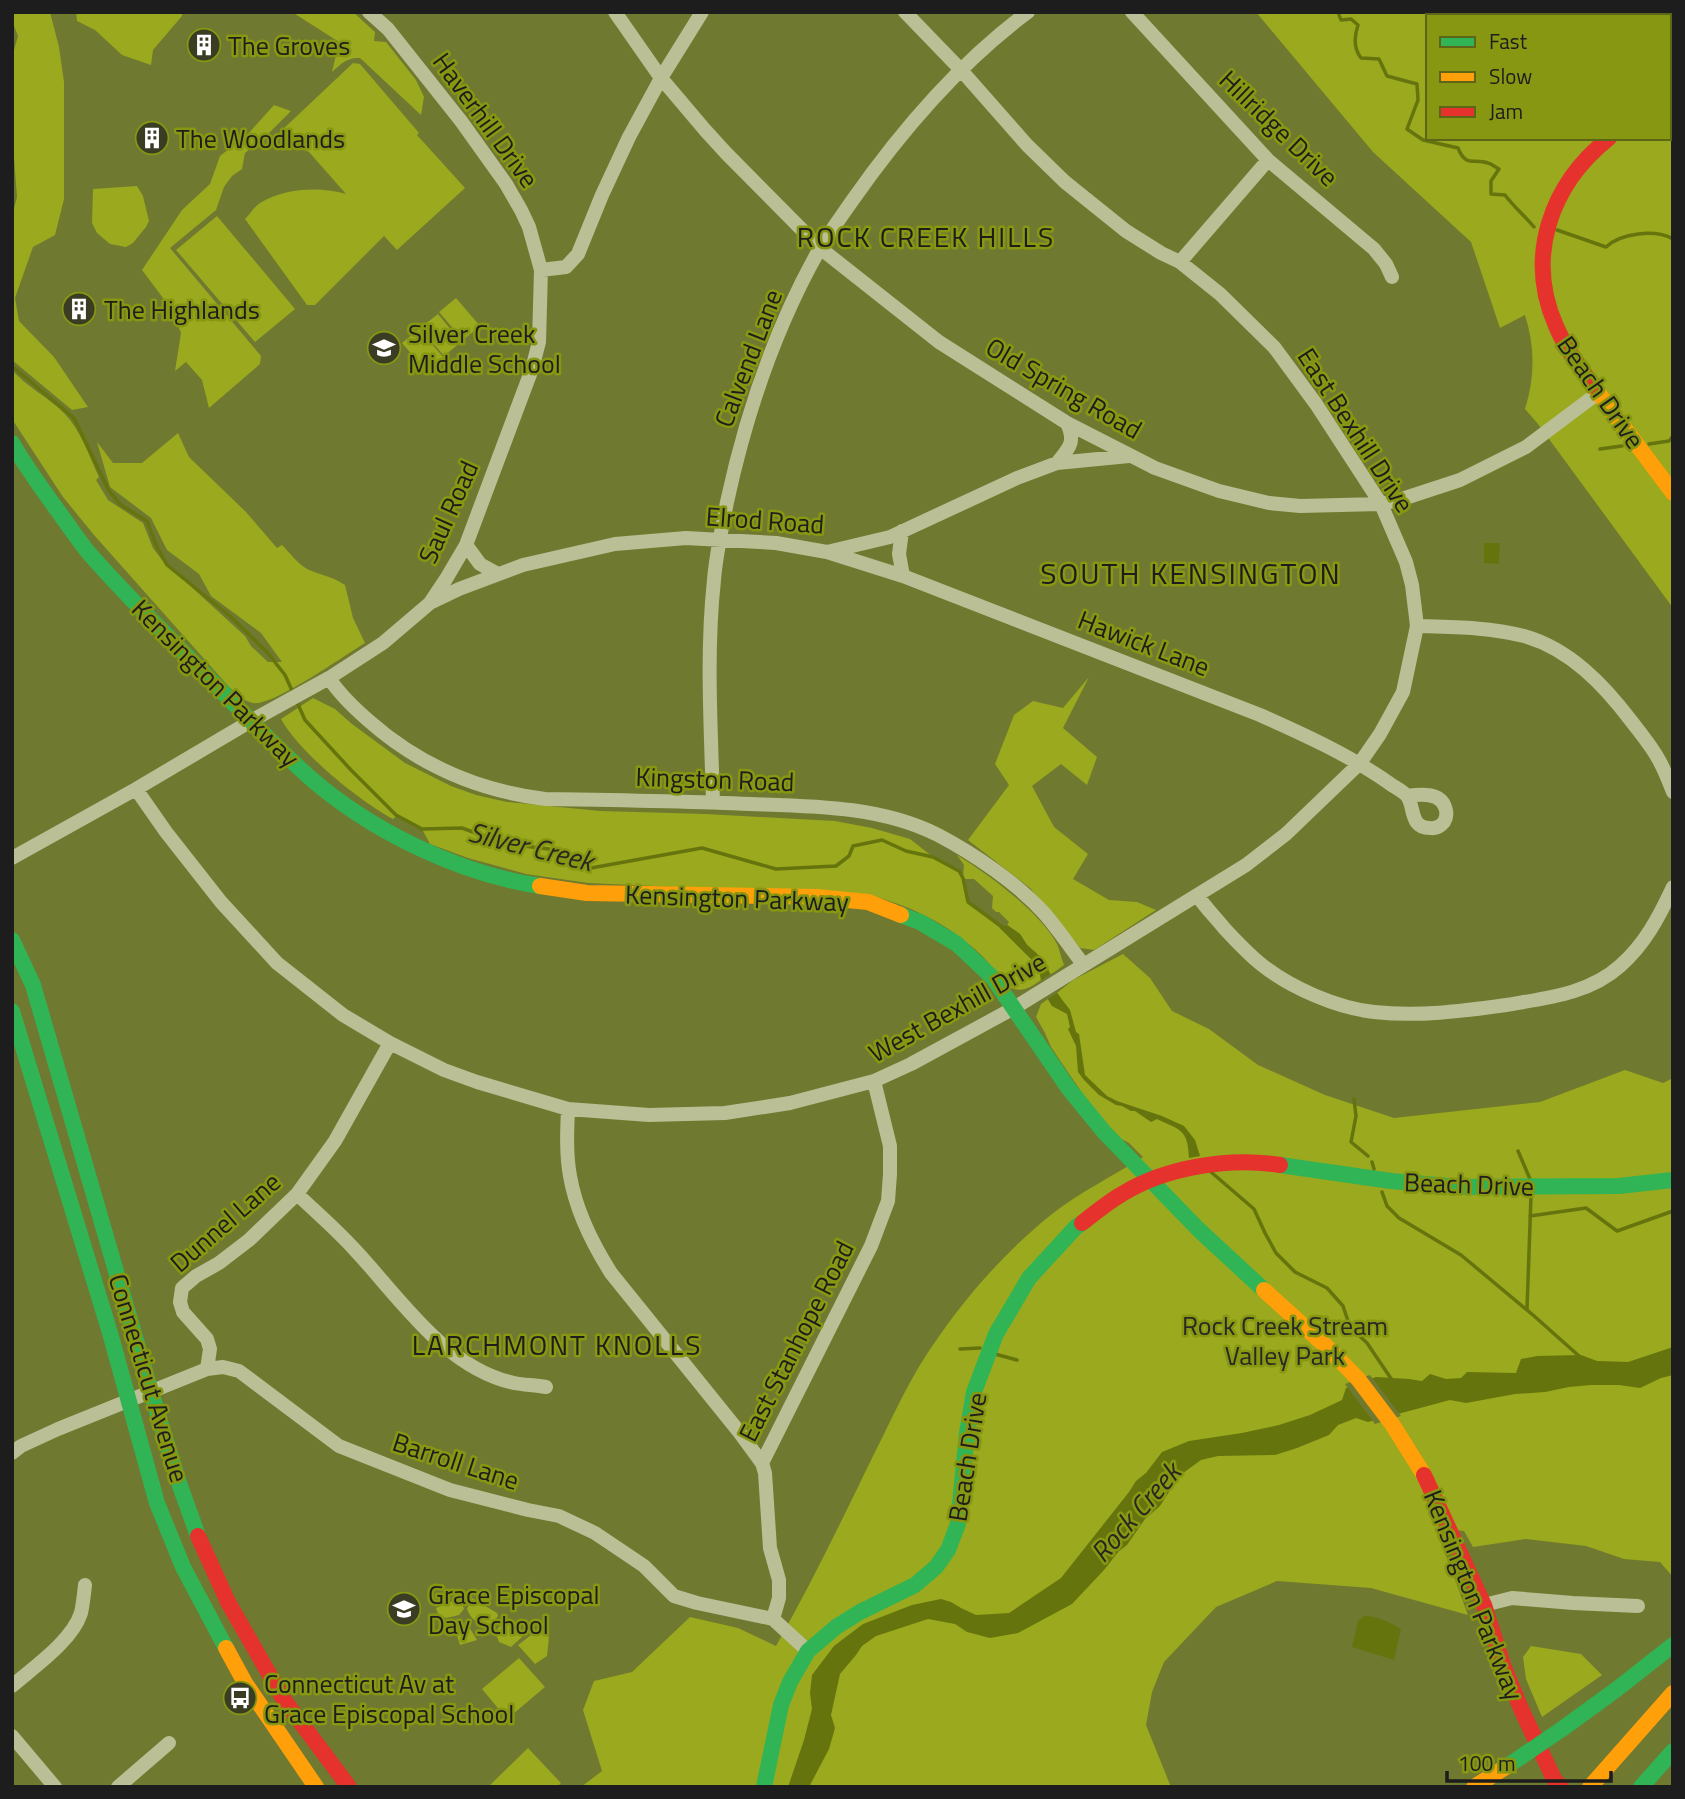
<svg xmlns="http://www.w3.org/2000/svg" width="1685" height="1799" viewBox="0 0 1685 1799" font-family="'Titillium Web',sans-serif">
<rect width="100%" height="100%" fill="#707930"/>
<!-- green -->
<path fill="#9aa91d" d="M12 12H50L59 47 64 82V199L55 235 33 247 15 298 19 321 54 357 88 407 72 410 12 360V216L17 197 12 131V57L18 36 12 21Z
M76 12H182V16L153 50 151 65 122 55 95 30 77 21Z
M292 12H353L375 32 374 41 386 42 416 80 424 97 421 115 360 58C347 57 341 64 332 72L339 42Z
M1256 12H1503L1505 16H1428V138H1669V16H1595L1598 12H1673V608L1538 424 1525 409C1535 377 1535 347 1525 315L1500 328 1471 242 1373 152Z
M353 63 360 64 419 133 417 135 465 188 397 250 384 236 315 305H307L245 219C250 214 254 207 260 203 284 188 320 186 346 194L309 152 292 145 280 132Z
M274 105 291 111 267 135 245 153 242 169 232 176 224 187 216 210 170 248 261 356 260 364 209 408 202 380 186 362 175 371 181 333 172 310 142 270 182 210 210 184 220 156 248 134Z
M137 186 143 196 149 221 146 227 133 243 126 247 110 244 97 233 92 223 93 189Z
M217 216 295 309 255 342 176 250Z
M456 298 480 326 463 340 439 312Z
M438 314 461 342 444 356 420 328Z
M419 329 443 357 426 371 402 343Z
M12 370C27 387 48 397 64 413 81 430 89 456 99 477L96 480 108 500 143 523 153 548 162 560 245 636 251 646 268 662H282L261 633 211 596 199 574 167 550 151 518 110 487 97 442 113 463H142L178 433 189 457 246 512 277 548 282 545C290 553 298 564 307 569 322 576 330 575 345 585L353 618 365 643C345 655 272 707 253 703 245 702 237 693 230 688L94 535 63 497 12 419Z
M1089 677 1063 728 1097 757 1087 785 1061 764 1032 786 1054 827 1088 854 1073 879 1109 900 1137 902 1156 910 1094 950 1080 948 1030 888 968 840 1009 785 995 764 1014 715 1033 701 1063 708Z
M313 698 335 709 352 724 405 763 451 786 476 795 507 802 600 811 706 814 835 821 872 828 910 839 933 857 959 871 963 877 964 865 957 855C988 874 1040 912 1057 944 1060 950 1061 958 1064 965L1053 973 1050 974 1044 960 1027 945 1020 934 1007 925 1009 922 999 912H996L992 908 993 896 974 879H963L968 902 1000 928 1039 967 1041 980C1030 988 1022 993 1009 987 997 973 985 957 971 946 942 921 909 906 873 896L588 883 526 874 468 858 430 844 422 829 396 816 393 819C358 800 300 753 281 719Z
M1123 954 1150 978 1172 1011 1209 1029 1258 1065 1325 1095 1394 1118 1540 1102 1625 1070 1663 1083 1673 1078V1577L1660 1562 1624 1559 1586 1546 1526 1539 1473 1547 1464 1531 1436 1528 1468 1615 1371 1588 1277 1581 1216 1607 1164 1662 1152 1692 1146 1725 1171 1787H581L602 1771 583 1710 594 1681 632 1672 690 1617 738 1628 776 1646C811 1584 842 1520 873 1456 890 1423 905 1388 925 1357 960 1303 1002 1254 1052 1214 1080 1192 1113 1176 1143 1157L1129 1143 1114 1135 1101 1121 1051 1047 1045 1033 1036 1017 1041 1004 1048 999 1052 1006 1061 998 1057 993 1073 980Z
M460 1598 464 1609 459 1615 446 1618 438 1614 436 1608Z
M472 1598 497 1613 498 1616 489 1627C479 1626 470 1618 467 1609Z
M508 1619 517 1623 522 1637 511 1647 499 1642 495 1632 505 1620Z
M469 1627 477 1640 460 1645 456 1632Z
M535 1632 541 1633 549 1637 547 1656 535 1664 518 1645Z
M1531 1646 1581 1654 1602 1675 1542 1717 1526 1679 1523 1657Z
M519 1658 545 1687 507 1719 482 1689Z
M528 1748 561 1783 557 1787H488Z"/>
<!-- water -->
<path fill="#66740e" d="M1484 543H1500L1499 564 1484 563Z
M1007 925 1020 934 1027 945 1044 960 1050 974 1041 980 1039 967 1000 928Z
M1057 993 1070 1010 1076 1032 1079 1034 1085 1075 1107 1096 1117 1101 1162 1116 1184 1126 1195 1140 1200 1156 1189 1158C1188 1129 1180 1130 1157 1119L1151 1122 1135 1111H1131L1122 1106 1116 1105 1099 1095 1084 1080 1078 1072 1076 1046 1068 1029 1070 1027 1067 1014 1052 1006 1048 999Z
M1673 1347V1375L1661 1378 1640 1388 1619 1385H1591L1569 1387 1545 1392 1515 1394 1466 1403 1450 1400 1368 1422 1356 1418 1338 1425 1329 1435 1297 1448 1275 1455 1218 1456 1201 1460 1179 1476 1160 1506 1145 1519 1127 1545 1119 1551 1104 1570 1072 1604 1018 1633 990 1638 967 1632 955 1624 928 1619 876 1636 862 1646 856 1655 840 1674 831 1715 835 1728 829 1749 809 1787H788L804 1740 812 1709 810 1693 812 1675 834 1646 863 1624 912 1605 941 1599 951 1602 961 1608 976 1615 1009 1613 1061 1578 1129 1492 1136 1481 1146 1473 1162 1452 1189 1441 1242 1433 1279 1425 1310 1415 1342 1400 1346 1388 1376 1377 1409 1379 1422 1381 1430 1374 1446 1379 1461 1378 1467 1372 1516 1373 1521 1359 1537 1356 1581 1355 1597 1361 1628 1362Z
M1364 1616C1378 1616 1389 1622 1401 1629L1394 1660 1352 1647 1358 1621Z"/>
<!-- pier -->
<path fill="#707930" d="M1370 1375 1401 1416 1375 1424 1345 1384Z"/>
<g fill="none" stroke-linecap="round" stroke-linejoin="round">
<!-- stream -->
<path stroke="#66740e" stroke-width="3.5" d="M1338 12 1341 20 1351 19 1358 25C1354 37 1353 48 1361 58L1379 59 1387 76 1417 84 1418 100 1407 129 1423 140 1458 148C1466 168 1474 158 1488 163 1492 164 1495 167 1499 169L1491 181V194L1505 195C1514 207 1524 215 1534 227
M1557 230 1606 247C1621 233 1655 229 1673 239
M12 366 74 418 109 491 121 505 147 521 156 545 167 565 230 616 267 652 285 675 294 695
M1649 444 1669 441 1673 436
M1600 449 1622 446
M297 702 305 720 351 770 396 815 422 829 462 828 506 844 549 849 591 868 702 848 776 869 836 866 849 856 853 846 882 840 906 851 933 857 959 871 963 878 968 902 1005 929
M1354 1099 1356 1116 1351 1142 1368 1156
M1518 1151 1530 1179
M1372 1162 1374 1169
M1211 1172 1254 1209 1265 1233 1276 1253 1295 1272 1327 1288 1343 1306 1350 1327 1367 1343 1392 1380
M1382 1192 1387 1206 1399 1218 1461 1255 1533 1315 1579 1356
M1530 1216 1586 1208 1617 1231 1673 1211
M1527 1309 1531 1196
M960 1349 980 1348
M995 1354 1017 1360"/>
<!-- street -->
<path stroke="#babf95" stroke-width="14" d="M615 12 661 78 705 130 726 153 820 248 939 342 1067 423 1155 468 1219 491 1269 503 1300 506 1381 504 1399 500 1460 480 1526 447 1598 393
M1132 12 1268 160 1374 249 1386 264 1392 277
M1180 262 1268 160
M541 270 566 267 578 254 602 195 629 137 661 78 702 12
M1057 463C1069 448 1076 443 1067 423
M902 531 899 554 903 576
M466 545 480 564 498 574
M827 552 903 576 1260 715C1305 735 1349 755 1389 783 1394 787 1403 791 1407 796 1415 806 1409 828 1430 828 1435 829 1440 827 1444 822 1447 817 1447 812 1445 807 1440 792 1420 794 1407 796
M432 602 459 589 523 565 615 544 686 538 776 543 827 552 890 537 1017 478 1057 463 1129 456
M1417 626C1453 627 1489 627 1524 636 1570 649 1604 685 1632 722 1642 735 1653 748 1660 762 1665 771 1669 782 1673 792
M329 678C340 695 354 708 369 721 419 765 480 791 545 799 614 800 683 801 751 804 813 806 881 806 938 835 974 854 1017 883 1044 913 1058 929 1070 947 1083 964
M136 789 166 832 221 902 277 963 343 1015 390 1043 444 1070 477 1082 568 1109 649 1115 725 1113 790 1103 874 1081 911 1064 1014 1008 1246 865 1286 834 1360 763 1380 734 1403 692 1417 626 1412 585 1406 562 1381 504 1316 404 1274 347 1220 294 1180 262 1161 253 1126 231 1065 182 1027 145 961 70 905 12
M713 802C711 728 706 654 714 580 716 554 722 528 727 502 746 414 775 328 819 250 829 233 841 217 852 201 901 131 958 64 1028 12
M12 858 136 789 251 721 329 678 383 643 430 603 446 579 466 545 532 369 539 342 541 270 529 227 521 210 506 184 461 121 388 29 369 12
M1197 895C1205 907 1215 917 1224 928 1236 941 1248 954 1262 965 1291 988 1337 1008 1374 1012 1419 1017 1462 1011 1506 1005 1546 998 1589 994 1620 966 1645 944 1659 917 1673 887
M568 1109C567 1131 566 1154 570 1176 576 1211 592 1243 611 1273L740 1433 762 1463
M297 1194C316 1212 337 1230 355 1250 400 1298 445 1368 514 1383 524 1385 535 1385 546 1387
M207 1369 210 1349 207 1339 183 1312 180 1302 182 1288 196 1276 219 1263 249 1240 297 1194 335 1141 390 1043
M12 1453 21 1446 58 1429 207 1369 223 1367 239 1371 339 1446 450 1490 528 1510 559 1516 595 1533 644 1566 674 1596 697 1603 773 1619
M1484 1605 1512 1598 1573 1603 1638 1606
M808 1651 773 1619 779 1598V1580L770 1548 765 1473 762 1463 871 1246 888 1201 890 1174V1146L874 1081
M12 1686C34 1667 72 1641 81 1613 83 1604 84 1594 85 1585
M12 1736 55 1787
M118 1787 169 1743"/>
<!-- fast -->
<path stroke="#30b455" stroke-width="16" d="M12 443C27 469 45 493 63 518 71 529 79 541 88 552 119 588 154 622 187 656 227 696 266 738 308 776 369 830 459 874 540 886
M901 915 920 922 957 944 993 978 1069 1089 1104 1132 1199 1230 1264 1290
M12 940 33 985 151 1392 179 1483 198 1536
M12 1011 110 1333 157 1503 183 1567 226 1648
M1280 1165 1391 1181 1460 1187 1619 1186 1673 1180
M1562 1729 1617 1689 1673 1645
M764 1787 781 1705 790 1682 808 1651 836 1627 860 1612 915 1585 936 1567 948 1550 958 1524 967 1433 974 1392 996 1334 1029 1278 1076 1227 1082 1223
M1641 1787 1673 1751"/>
<!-- slow -->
<path stroke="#ff9f0a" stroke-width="16" d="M1669 109 1673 108
M1593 386 1673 493
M540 886 587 893 817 897 868 902 901 915
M1264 1290 1328 1348 1358 1379 1392 1424 1424 1475
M226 1648 245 1683 316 1787
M1474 1787 1509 1765
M1590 1787 1673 1693"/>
<!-- jam -->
<path stroke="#e5322d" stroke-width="16" d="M1593 386C1580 367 1565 348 1556 326 1525 256 1551 184 1609 138
M1082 1223C1095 1213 1108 1202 1122 1194 1166 1167 1229 1157 1280 1165
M1424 1475 1484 1605 1503 1665 1522 1711 1554 1779 1561 1787
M198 1536 228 1602 284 1700 349 1787"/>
<!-- fast-bridge -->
<path stroke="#30b455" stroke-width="16" d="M1509 1765 1562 1729"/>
</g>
<!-- icons -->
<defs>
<symbol id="building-disc" viewBox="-11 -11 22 22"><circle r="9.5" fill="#3a3d24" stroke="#879712"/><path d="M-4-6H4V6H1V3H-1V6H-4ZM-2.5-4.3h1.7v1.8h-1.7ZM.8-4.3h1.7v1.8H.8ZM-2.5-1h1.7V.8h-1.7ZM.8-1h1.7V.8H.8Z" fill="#fff"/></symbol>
<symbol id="school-disc" viewBox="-11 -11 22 22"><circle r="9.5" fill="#3a3d24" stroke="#879712"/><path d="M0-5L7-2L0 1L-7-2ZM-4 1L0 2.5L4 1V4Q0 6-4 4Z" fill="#fff"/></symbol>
<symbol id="bus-disc" viewBox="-11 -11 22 22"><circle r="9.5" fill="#3a3d24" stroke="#879712"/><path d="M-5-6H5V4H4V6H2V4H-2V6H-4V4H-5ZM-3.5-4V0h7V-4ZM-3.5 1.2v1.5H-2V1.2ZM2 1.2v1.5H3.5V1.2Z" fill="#fff"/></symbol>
</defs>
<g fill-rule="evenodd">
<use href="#building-disc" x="185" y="26" width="38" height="38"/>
<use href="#building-disc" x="133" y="119" width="38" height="38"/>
<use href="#building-disc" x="60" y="290" width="38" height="38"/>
<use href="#school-disc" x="365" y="329" width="38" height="38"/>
<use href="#school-disc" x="385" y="1590" width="38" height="38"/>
<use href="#bus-disc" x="221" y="1679" width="38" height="38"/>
</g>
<g text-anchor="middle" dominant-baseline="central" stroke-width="5" stroke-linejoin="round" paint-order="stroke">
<!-- poi labels -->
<g font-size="26" fill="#1d1d1d" stroke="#879712" text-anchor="start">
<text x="228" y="45">The Groves</text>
<text x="176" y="138">The Woodlands</text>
<text x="104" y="309">The Highlands</text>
<text x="408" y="333">Silver Creek<tspan x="408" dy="30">Middle School</tspan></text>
<text x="428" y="1594">Grace Episcopal<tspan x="428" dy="30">Day School</tspan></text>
<text x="264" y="1683">Connecticut Av at<tspan x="264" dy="30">Grace Episcopal School</tspan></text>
</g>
<!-- street labels -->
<g font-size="26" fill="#1d1d1d" stroke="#879712">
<text transform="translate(486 120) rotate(54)">Haverhill Drive</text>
<text transform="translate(1279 128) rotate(44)">Hillridge Drive</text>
<text transform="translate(748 358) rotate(-69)">Calvend Lane</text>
<text transform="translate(1064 388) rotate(30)">Old Spring Road</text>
<text transform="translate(1601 392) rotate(55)">Beach Drive</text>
<text transform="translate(1356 430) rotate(57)">East Bexhill Drive</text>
<text transform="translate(448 512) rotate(-66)">Saul Road</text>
<text transform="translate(765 520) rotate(4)">Elrod Road</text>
<text transform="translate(1144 643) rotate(21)">Hawick Lane</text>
<text transform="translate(216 683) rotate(45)">Kensington Parkway</text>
<text transform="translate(715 779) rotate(2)">Kingston Road</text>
<text transform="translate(737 898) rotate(2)">Kensington Parkway</text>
<text transform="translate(957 1007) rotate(-29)">West Bexhill Drive</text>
<text transform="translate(1469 1184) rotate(2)">Beach Drive</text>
<text transform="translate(225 1222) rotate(-41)">Dunnel Lane</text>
<text transform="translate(796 1341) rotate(-63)">East Stanhope Road</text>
<text transform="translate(149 1378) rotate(73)">Connecticut Avenue</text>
<text transform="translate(967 1457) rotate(-81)">Beach Drive</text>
<text transform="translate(456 1461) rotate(18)">Barroll Lane</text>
<text transform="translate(1474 1595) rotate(68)">Kensington Parkway</text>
</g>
<!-- park labels -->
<g font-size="26" fill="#282924" stroke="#879712">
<text x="1285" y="1325">Rock Creek Stream<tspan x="1285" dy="30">Valley Park</tspan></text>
</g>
<!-- neighbourhood labels -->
<g font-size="28" letter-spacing="2" fill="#1d1d1d" stroke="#879712">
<text x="926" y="236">ROCK CREEK HILLS</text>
<text x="557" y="1344">LARCHMONT KNOLLS</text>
</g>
<!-- water labels -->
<g font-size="28" font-style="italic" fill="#282821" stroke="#879712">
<text transform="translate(531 846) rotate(14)">Silver Creek</text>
<text transform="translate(1135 1512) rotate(-49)">Rock Creek</text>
</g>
<!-- quarter labels -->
<g font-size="30" letter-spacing="2" fill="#1d1d1d" stroke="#879712">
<text x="1191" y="573">SOUTH KENSINGTON</text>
</g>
</g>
<!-- border -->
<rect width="1685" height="1799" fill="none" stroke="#1d1d1d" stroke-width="28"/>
<!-- legend -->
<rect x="1426" y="14" width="245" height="126" fill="#879712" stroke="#5d6616" stroke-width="2"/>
<rect x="1440" y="37" width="35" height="10" fill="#30b455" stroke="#5d6616" stroke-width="2"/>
<text x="1489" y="49" font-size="21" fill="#1d1d1d">Fast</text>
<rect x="1440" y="72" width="35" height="10" fill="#ff9f0a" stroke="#5d6616" stroke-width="2"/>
<text x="1489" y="84" font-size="21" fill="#1d1d1d">Slow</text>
<rect x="1440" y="107" width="35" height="10" fill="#e5322d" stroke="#5d6616" stroke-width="2"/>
<text x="1489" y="119" font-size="21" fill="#1d1d1d">Jam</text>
<!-- scale -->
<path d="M1447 1771v10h164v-10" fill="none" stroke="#1d1d1d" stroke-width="3.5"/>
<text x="1458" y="1771" font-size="21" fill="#1d1d1d" stroke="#879712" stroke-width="5" paint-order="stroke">100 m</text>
</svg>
